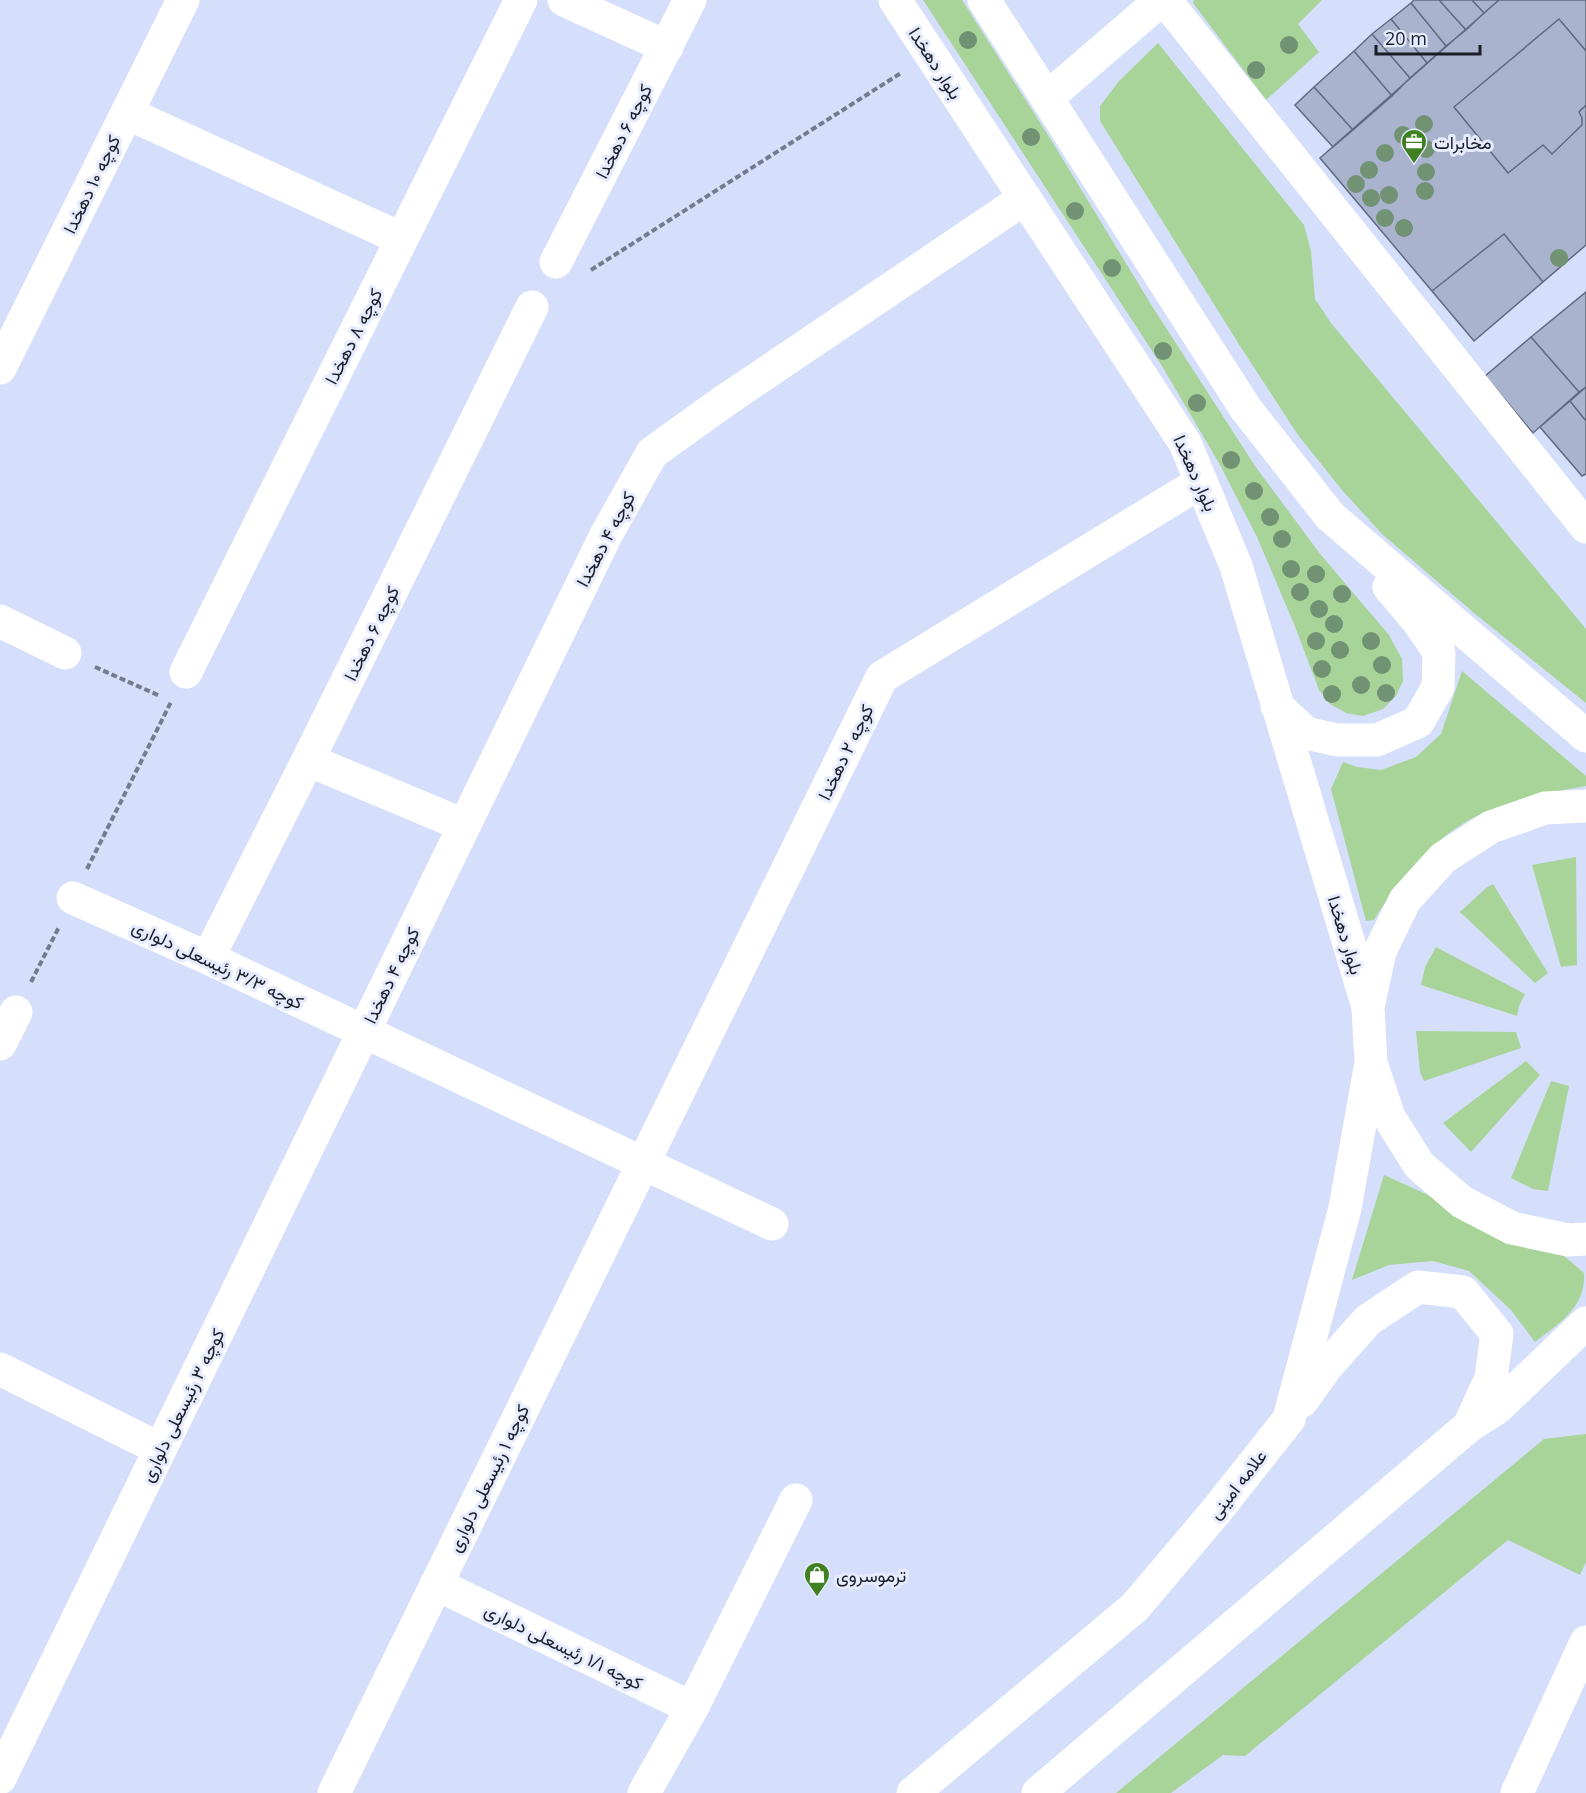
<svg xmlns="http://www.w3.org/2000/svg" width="1586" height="1793" viewBox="0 0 1586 1793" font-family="'Open Sans',Vazirmatn,sans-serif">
<rect width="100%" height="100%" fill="#d5dffb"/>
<!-- green -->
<path fill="#a8d499" d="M923 0H962L1053 143 1152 306 1255 466 1321 555 1389 635 1402 659 1403 681 1396 696 1383 709 1363 716 1346 713 1330 704 1319 690 1294 624 1257 537 1220 465 1162 366Z
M1194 0H1322L1298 24 1319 52 1266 100 1193 3Z
M1158 43 1304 225 1311 251 1315 299 1331 323 1586 629V703L1474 613 1382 534 1342 490 1298 435 1240 346 1100 121V106L1119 81Z
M1462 671 1586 776V786C1553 792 1519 798 1488 811 1438 831 1402 875 1374 920L1366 921 1331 789 1343 762 1357 767 1381 770 1416 757 1441 734Z
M1576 857 1577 965 1561 967 1532 865Z
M1493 884 1548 973 1535 983 1460 912 1486 888Z
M1436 947 1525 994 1519 1006 1517 1016 1421 985 1425 967Z
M1416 1031 1516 1032 1521 1048 1424 1081 1420 1072Z
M1526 1061 1540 1075 1471 1152 1443 1123Z
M1551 1081 1569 1086 1548 1191 1533 1189 1511 1178Z
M1384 1175 1564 1256 1584 1273C1586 1308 1558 1324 1535 1342L1511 1310 1469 1271 1433 1261 1389 1265 1352 1280Z
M1586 1434V1562L1580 1575 1508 1540 1245 1756 1223 1755 1171 1793H1116L1544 1439Z"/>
<!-- building -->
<path fill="#a9b3ce" stroke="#616982" stroke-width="1.5" d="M1414 0H1439L1466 30 1446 46 1411 3Z
M1439 0H1472L1484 13 1466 30Z
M1472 0H1499L1484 13Z
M1499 0H1586V51L1559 19 1454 107 1508 173 1543 145 1552 154 1582 125V118L1579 112 1586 105V245L1474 341 1320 158Z
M1411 3 1446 46 1427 63 1391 19Z
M1391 19 1427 63 1410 78 1372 34Z
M1559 19 1586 51V105L1579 112 1582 118V125L1552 154 1543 145 1508 173 1454 107Z
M1372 34 1410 78 1392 96 1354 51Z
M1354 51 1392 96 1353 130 1314 87Z
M1314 87 1353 130 1333 147 1295 105Z
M1504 234 1543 282 1474 341 1432 291Z
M1586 292V387L1579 392 1531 337Z
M1531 337 1579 392 1533 433 1485 376Z
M1586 387V421L1570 401Z
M1570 401 1586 421V474L1582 476 1540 427Z"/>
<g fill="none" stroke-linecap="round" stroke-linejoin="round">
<!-- path -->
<path stroke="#747b8e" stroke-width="4" stroke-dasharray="6 3" stroke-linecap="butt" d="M591 270 901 73
M95 667 160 696
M87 869 171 702
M31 982 59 927"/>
<!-- minor -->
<path stroke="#fff" stroke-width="33" d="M564 0 667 47
M1165 0 1586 527
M1047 98 1161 0
M127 113 402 239
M556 262 690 0
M0 368 183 0
M0 621 65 653
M186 672 521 0
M308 760 449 819
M73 898 208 958 772 1224
M208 958 308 760 532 307
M0 1044 16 1012
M0 1369 160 1449
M436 1584 692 1708
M0 1778 606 535 652 453 723 402 1025 198
M334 1793 882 677 1201 482
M644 1793 692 1708 796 1500
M1517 1793 1586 1642"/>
<!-- major -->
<path stroke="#fff" stroke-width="33" d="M895 0 1185 443 1236 566 1368 1007
M984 0 1246 409 1330 516 1586 736
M1277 706 1306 733 1337 740H1377L1418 722 1438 687 1439 652 1418 621 1389 587
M1586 806 1545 808 1491 827 1443 858 1405 900 1380 951 1368 1007 1371 1063 1389 1117 1419 1165 1462 1202 1512 1228 1568 1240 1586 1239
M1302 1401 1327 1366 1368 1320 1418 1287 1463 1292 1497 1334 1491 1378 1469 1426
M913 1793 1135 1607 1217 1510 1289 1419 1345 1208 1371 1063
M1038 1793 1469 1426 1497 1408 1586 1323"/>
</g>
<!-- trees -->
<g fill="#729274">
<circle cx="968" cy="40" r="9"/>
<circle cx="1289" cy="45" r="9"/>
<circle cx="1256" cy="70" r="9"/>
<circle cx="1424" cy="124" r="9"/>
<circle cx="1403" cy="135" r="9"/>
<circle cx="1031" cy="137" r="9"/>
<circle cx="1426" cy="149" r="9"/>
<circle cx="1385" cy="153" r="9"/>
<circle cx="1369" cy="170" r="9"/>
<circle cx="1426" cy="172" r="9"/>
<circle cx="1356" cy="184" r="9"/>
<circle cx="1425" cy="191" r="9"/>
<circle cx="1389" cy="195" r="9"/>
<circle cx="1371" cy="198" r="9"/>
<circle cx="1075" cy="211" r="9"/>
<circle cx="1385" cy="218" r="9"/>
<circle cx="1404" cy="228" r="9"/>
<circle cx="1559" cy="258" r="9"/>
<circle cx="1112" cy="268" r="9"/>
<circle cx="1163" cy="351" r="9"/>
<circle cx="1197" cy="403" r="9"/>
<circle cx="1231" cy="460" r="9"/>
<circle cx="1254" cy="491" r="9"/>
<circle cx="1270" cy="517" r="9"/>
<circle cx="1282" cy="539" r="9"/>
<circle cx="1291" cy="569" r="9"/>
<circle cx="1316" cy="574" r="9"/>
<circle cx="1300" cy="592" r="9"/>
<circle cx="1342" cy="594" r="9"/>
<circle cx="1319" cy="609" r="9"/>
<circle cx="1334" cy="624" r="9"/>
<circle cx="1316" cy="641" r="9"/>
<circle cx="1371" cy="641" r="9"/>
<circle cx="1340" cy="650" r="9"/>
<circle cx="1382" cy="665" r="9"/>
<circle cx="1322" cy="669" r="9"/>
<circle cx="1361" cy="685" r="9"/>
<circle cx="1386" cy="693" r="9"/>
<circle cx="1332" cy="694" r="9"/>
</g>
<!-- icons -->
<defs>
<symbol id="office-pin" viewBox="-11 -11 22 30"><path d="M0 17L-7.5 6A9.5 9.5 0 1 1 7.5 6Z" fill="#3f8021" stroke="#e6ecfe"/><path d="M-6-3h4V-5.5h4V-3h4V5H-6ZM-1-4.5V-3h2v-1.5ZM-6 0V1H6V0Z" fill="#fff"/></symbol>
<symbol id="shop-pin" viewBox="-11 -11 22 30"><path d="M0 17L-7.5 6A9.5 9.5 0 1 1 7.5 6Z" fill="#3f8021" stroke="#e6ecfe"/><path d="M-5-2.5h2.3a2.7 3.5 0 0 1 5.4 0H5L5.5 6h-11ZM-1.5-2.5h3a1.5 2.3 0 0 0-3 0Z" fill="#fff"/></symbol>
</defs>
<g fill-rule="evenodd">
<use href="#office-pin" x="1399" y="127" width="30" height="40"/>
<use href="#shop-pin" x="802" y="1560" width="30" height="40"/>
</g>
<g text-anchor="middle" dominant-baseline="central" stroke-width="6" stroke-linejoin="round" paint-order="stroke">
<!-- street labels -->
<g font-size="18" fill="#1a1d28" stroke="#e6ecfe">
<text transform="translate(936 63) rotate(57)">بلوار دهخدا</text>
<text transform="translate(623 131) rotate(-63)">کوچه ۶ دهخدا</text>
<text transform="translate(91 184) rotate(-64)">کوچه ۱۰ دهخدا</text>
<text transform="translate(353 336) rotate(-63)">کوچه ۸ دهخدا</text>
<text transform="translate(1196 473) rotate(66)">بلوار دهخدا</text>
<text transform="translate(605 539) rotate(-62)">کوچه ۴ دهخدا</text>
<text transform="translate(371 633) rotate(-64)">کوچه ۶ دهخدا</text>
<text transform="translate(845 752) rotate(-64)">کوچه ۲ دهخدا</text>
<text transform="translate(1346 935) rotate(73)">بلوار دهخدا</text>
<text transform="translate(218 964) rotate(25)">کوچه ۳/۳ رئیسعلی دلواری</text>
<text transform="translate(391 975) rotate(-64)">کوچه ۴ دهخدا</text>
<text transform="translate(182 1405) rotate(-64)">کوچه ۳ رئیسعلی دلواری</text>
<text transform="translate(488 1478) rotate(-64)">کوچه ۱ رئیسعلی دلواری</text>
<text transform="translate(1237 1484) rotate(-52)">علامه امینی</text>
<text transform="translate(564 1646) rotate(26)">کوچه ۱/۱ رئیسعلی دلواری</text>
</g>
<!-- poi labels -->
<g font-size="18" fill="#1a1d28" stroke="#e6ecfe" text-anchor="start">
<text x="1434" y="142">مخابرات</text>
<text x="836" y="1575">ترموسروی</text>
</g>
</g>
<!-- scale -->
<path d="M1376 45v9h104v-9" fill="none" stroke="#1a1d28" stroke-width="3"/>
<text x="1385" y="45" font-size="18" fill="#1a1d28" stroke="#e6ecfe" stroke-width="4.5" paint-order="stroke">20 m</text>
</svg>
